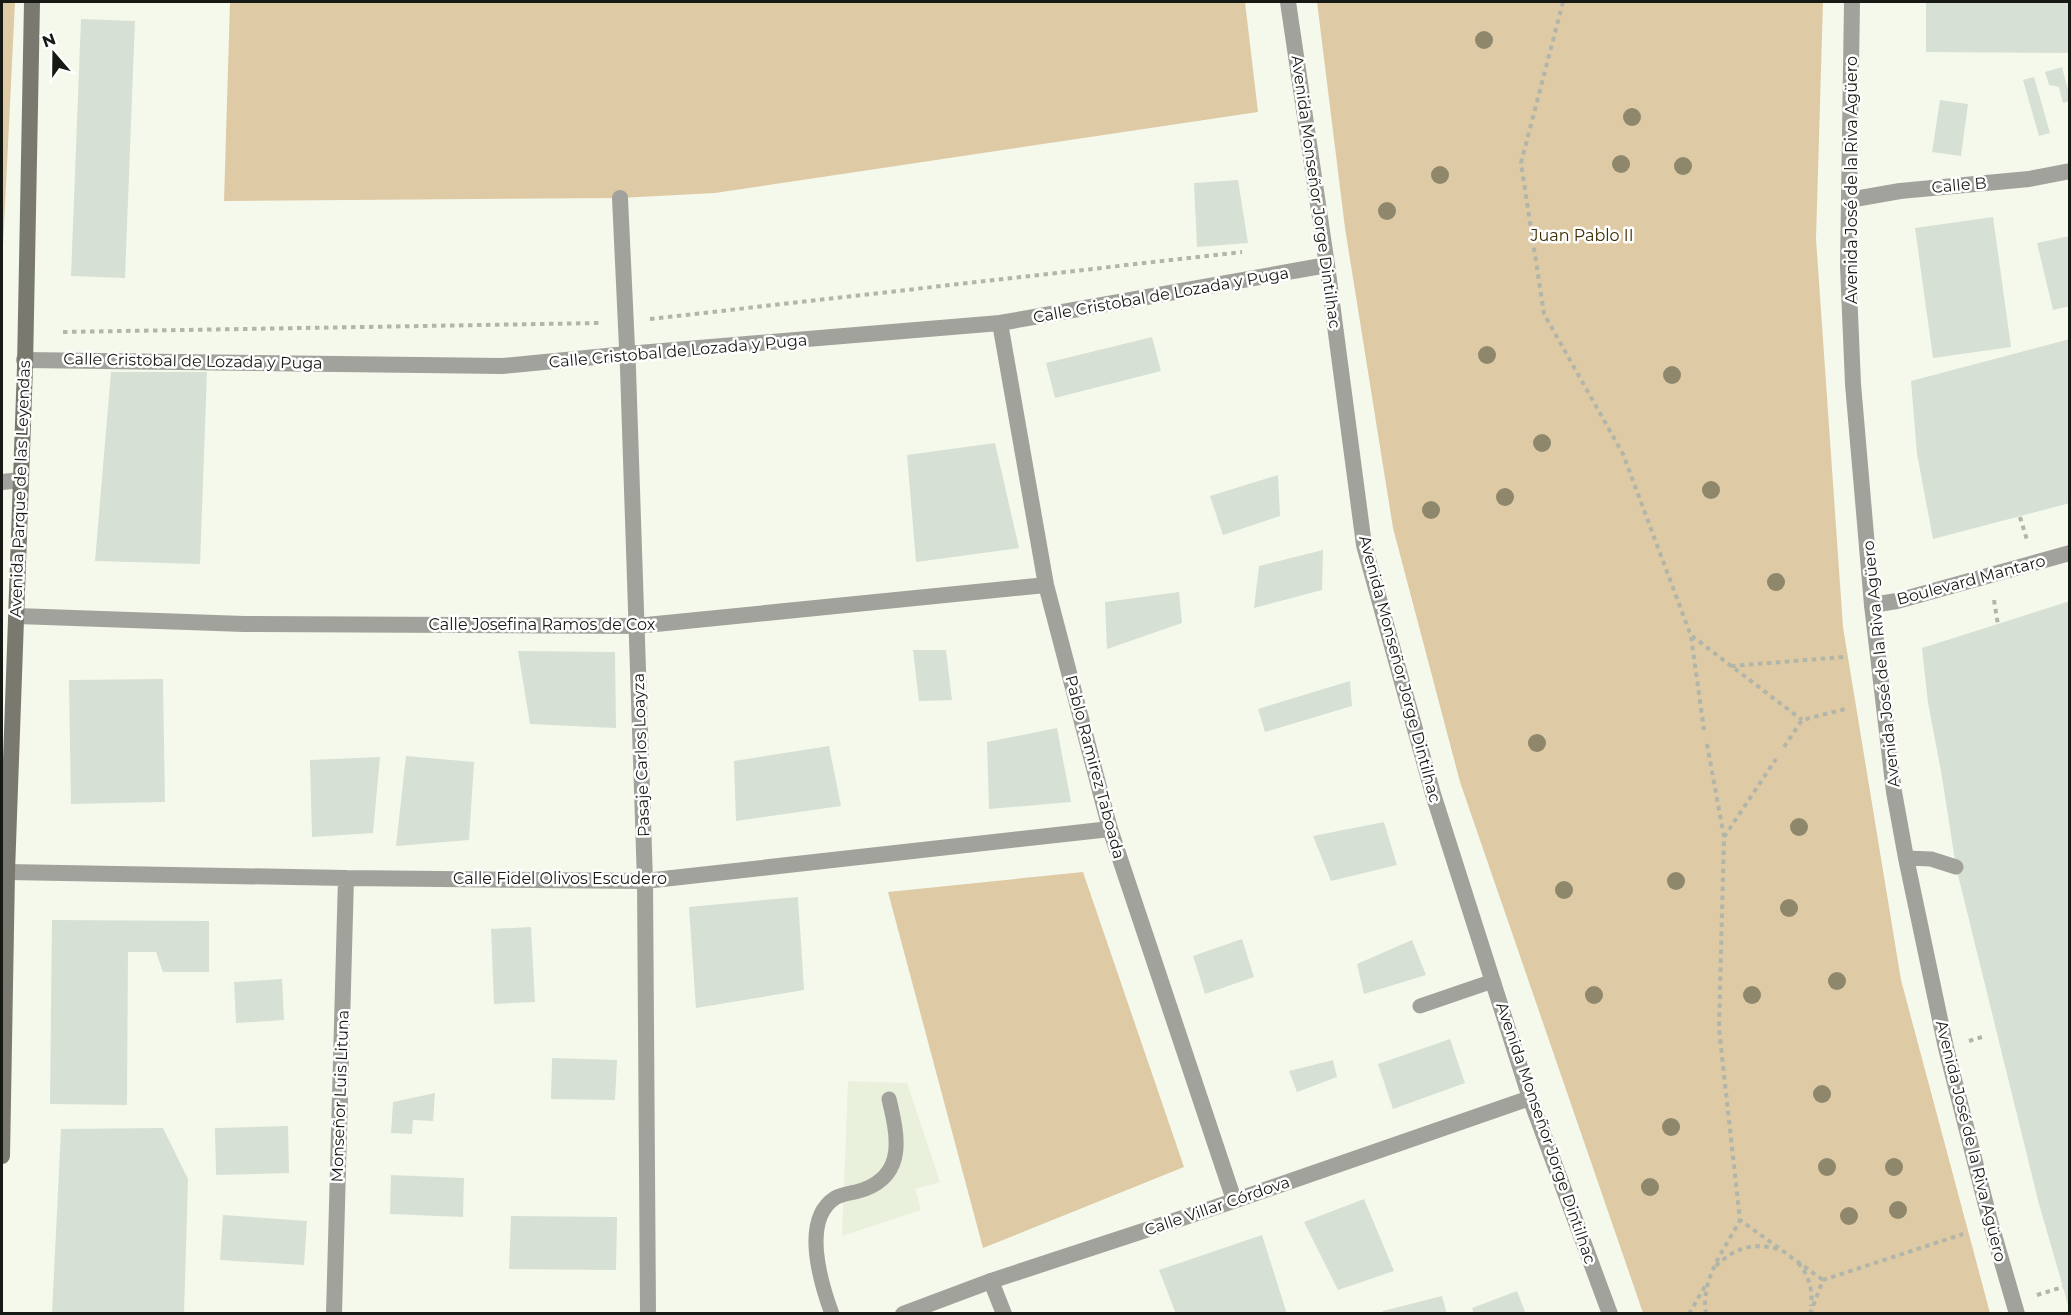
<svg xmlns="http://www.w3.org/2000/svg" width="2071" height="1315" viewBox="0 0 2071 1315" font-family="Montserrat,sans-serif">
<rect width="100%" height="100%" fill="#f5f9ec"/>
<!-- built -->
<path fill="#e9f0dc" d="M848 1081 907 1083 940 1182 915 1189 921 1210 842 1236Z"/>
<!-- green -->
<path fill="#decba5" d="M2 2H15L2 267Z
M230 2H1245L1258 112 715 193 620 198 224 201Z
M1317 2H1823L1816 239 1843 627 1901 980 1990 1313H1643L1460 782 1393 528 1345 228Z
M1083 872 1184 1167 983 1248 888 892Z"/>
<!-- building -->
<path fill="#d7e0d5" d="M1926 2H2070V53L1926 52Z
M81 19 135 21 125 278 71 276Z
M2062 67 2070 97V101L2063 103 2059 87 2049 85 2045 72Z
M2034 77 2050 133 2039 136 2023 80Z
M1940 100 1968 104 1961 156 1932 152Z
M1238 180 1248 243 1197 247 1194 183Z
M1993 217 2011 347 1933 358 1915 228Z
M2070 236V306L2053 310 2037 243Z
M1152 337 1161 371 1055 398 1046 363Z
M2070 339V503L1933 539 1917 454 1911 381Z
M111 372H207L200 564 95 561Z
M995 443 1019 548 916 562 907 455Z
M1278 475 1280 516 1223 535 1210 496Z
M1323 550 1322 590 1254 608 1259 566Z
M1179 592 1182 623 1107 649 1105 602Z
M2070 601V1308H2069L2039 1204 1956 867 1941 771 1928 703 1922 648Z
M913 650H946L952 700 919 701Z
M518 651 615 652 616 728 530 724Z
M163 679 165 802 71 804 69 680Z
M1350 681 1352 706 1265 732 1258 709Z
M1057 728 1071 802 989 809 987 742Z
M829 746 841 806 736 821 734 761Z
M406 756 474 762 469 840 396 846Z
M380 757 373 833 312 837 310 760Z
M1384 822 1397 865 1331 881 1313 836Z
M798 897 804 990 696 1008 689 907Z
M52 920 209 921V972H163L156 952H128L127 1105 50 1104Z
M531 927 535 1002 494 1004 491 929Z
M1242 939 1254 977 1205 994 1193 956Z
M1412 940 1426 975 1364 994 1357 964Z
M282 979 284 1020 236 1023 234 982Z
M1450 1039 1465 1083 1393 1109 1378 1064Z
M552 1058 617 1060 615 1100 551 1099Z
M1333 1060 1337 1077 1297 1092 1289 1071Z
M435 1093 433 1121 413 1120 412 1134 391 1133 393 1102Z
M288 1126 289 1173 216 1175 215 1128Z
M163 1128 188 1179 184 1314H52L61 1129Z
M391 1175 464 1178 463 1217 390 1214Z
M1364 1199 1394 1271 1338 1290 1304 1222Z
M223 1215 307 1221 304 1265 220 1260Z
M511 1216 617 1217 616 1270 509 1269Z
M1262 1235 1287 1314H1176L1159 1270Z
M1517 1291 1526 1314H1474L1472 1308Z
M1442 1296 1447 1314H1383V1311Z"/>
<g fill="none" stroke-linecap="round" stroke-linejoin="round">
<!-- path -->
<path stroke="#b1b5aa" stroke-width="4" stroke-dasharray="4.5 4.5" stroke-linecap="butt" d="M1563 2 1521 163 1544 314 1623 454 1691 636 1704 730
M650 319 1242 252
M63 332 601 323
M2020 517 2027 540
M1994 600 1998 625
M1692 636 1802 720
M1731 666 1844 657
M1707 744 1724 837 1719 1029 1740 1220 1823 1280
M1784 747 1802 720 1849 708
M1724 837 1776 759
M1969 1041 1985 1036
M1798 1263C1809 1275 1813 1290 1811 1306
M1716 1266C1734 1248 1753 1242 1778 1249
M2037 1295 2063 1287
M1689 1314 1705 1286
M1706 1314C1700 1279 1725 1249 1740 1220
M1810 1314 1823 1280 1963 1234"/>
<!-- service -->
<path stroke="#a2a29c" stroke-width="15" d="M1906 858 1931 859 1956 867
M1420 1006 1493 981
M832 1314C821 1284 801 1220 835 1198 843 1193 856 1193 865 1189 907 1173 897 1133 889 1099"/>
<!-- pedestrian -->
<path stroke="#a2a29c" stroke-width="16" d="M620 198 628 369 645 881
M1872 605 1897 601 2070 553
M991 1281 1004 1314"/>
<!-- minor -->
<path stroke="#a2a29c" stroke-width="16" d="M1288 2 1327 265 1364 545 1433 794 1530 1098 1610 1314
M1849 200 1900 191 2029 179 2070 171
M1000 323 1046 585 1110 829 1234 1200
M24 360 503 366 627 354 1000 323 1327 265
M2 482 21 480
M17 616 244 624 636 626 1046 585
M7 872 346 878 645 881 1110 829
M645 881 648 1314
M334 1314 346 878
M903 1314 991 1281 1216 1207 1530 1098"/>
<!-- tertiary -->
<path stroke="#a2a29c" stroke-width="16" d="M1852 2 1848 266 1853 384 1872 605 1894 792 1906 858 1946 1048 1990 1221 2017 1314"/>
<!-- secondary -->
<path stroke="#797970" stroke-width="16" d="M2 1156 7 872 25 367 32 2"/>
</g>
<!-- trees -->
<g fill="#8e876b">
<circle cx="1484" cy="40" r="9"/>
<circle cx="1632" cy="117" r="9"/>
<circle cx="1621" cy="164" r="9"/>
<circle cx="1683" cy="166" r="9"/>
<circle cx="1440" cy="175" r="9"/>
<circle cx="1387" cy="211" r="9"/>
<circle cx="1487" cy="355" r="9"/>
<circle cx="1672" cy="375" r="9"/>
<circle cx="1542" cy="443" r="9"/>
<circle cx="1711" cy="490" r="9"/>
<circle cx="1505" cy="497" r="9"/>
<circle cx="1431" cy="510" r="9"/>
<circle cx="1776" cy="582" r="9"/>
<circle cx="1537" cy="743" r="9"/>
<circle cx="1799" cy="827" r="9"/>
<circle cx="1676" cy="881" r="9"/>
<circle cx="1564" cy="890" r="9"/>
<circle cx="1789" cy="908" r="9"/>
<circle cx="1837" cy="981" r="9"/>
<circle cx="1594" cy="995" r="9"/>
<circle cx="1752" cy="995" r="9"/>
<circle cx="1822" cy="1094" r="9"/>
<circle cx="1671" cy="1127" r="9"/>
<circle cx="1827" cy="1167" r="9"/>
<circle cx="1894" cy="1167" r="9"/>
<circle cx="1650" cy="1187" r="9"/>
<circle cx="1898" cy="1210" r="9"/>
<circle cx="1849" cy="1216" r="9"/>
</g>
<g text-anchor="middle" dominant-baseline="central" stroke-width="5" stroke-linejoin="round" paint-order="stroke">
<!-- street labels -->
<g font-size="16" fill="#171914" stroke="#fff">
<text transform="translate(1851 180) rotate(-90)">Avenida José de la Riva Agüero</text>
<text transform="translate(1959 185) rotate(-5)">Calle B</text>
<text transform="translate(1316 192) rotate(82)">Avenida Monseñor Jorge Dintilhac</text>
<text transform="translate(1161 295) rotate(-10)">Calle Cristobal de Lozada y Puga</text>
<text transform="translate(678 351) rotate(-5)">Calle Cristobal de Lozada y Puga</text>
<text transform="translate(193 361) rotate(1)">Calle Cristobal de Lozada y Puga</text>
<text transform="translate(20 489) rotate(-88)">Avenida Parque de las Leyendas</text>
<text transform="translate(1971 580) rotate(-15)">Boulevard Mantaro</text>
<text x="542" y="624">Calle Josefina Ramos de Cox</text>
<text transform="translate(1881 664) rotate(-96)">Avenida José de la Riva Agüero</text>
<text transform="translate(1400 669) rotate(75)">Avenida Monseñor Jorge Dintilhac</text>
<text transform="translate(641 755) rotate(-92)">Pasaje Carlos Loayza</text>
<text transform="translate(1095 767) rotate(75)">Pablo Ramirez Taboada</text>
<text x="560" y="878">Calle Fidel Olivos Escudero</text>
<text transform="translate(340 1096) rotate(-88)">Monseñor Luis Lituna</text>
<text transform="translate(1546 1133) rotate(71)">Avenida Monseñor Jorge Dintilhac</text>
<text transform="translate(1971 1141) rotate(76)">Avenida José de la Riva Agüero</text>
<text transform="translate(1217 1206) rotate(-19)">Calle Villar Córdova</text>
</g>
<!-- park labels -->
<g font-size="16" fill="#3a2a01" stroke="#fff">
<text x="1582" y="235">Juan Pablo II</text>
</g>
</g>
<!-- border -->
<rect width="2071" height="1315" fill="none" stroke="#171914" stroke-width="6"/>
<!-- north arrow -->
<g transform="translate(54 54) rotate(340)" stroke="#ffffff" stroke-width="4.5" paint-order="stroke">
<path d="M0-4.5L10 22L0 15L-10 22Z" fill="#171914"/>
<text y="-9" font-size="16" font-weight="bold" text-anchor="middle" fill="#171914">N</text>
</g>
</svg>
